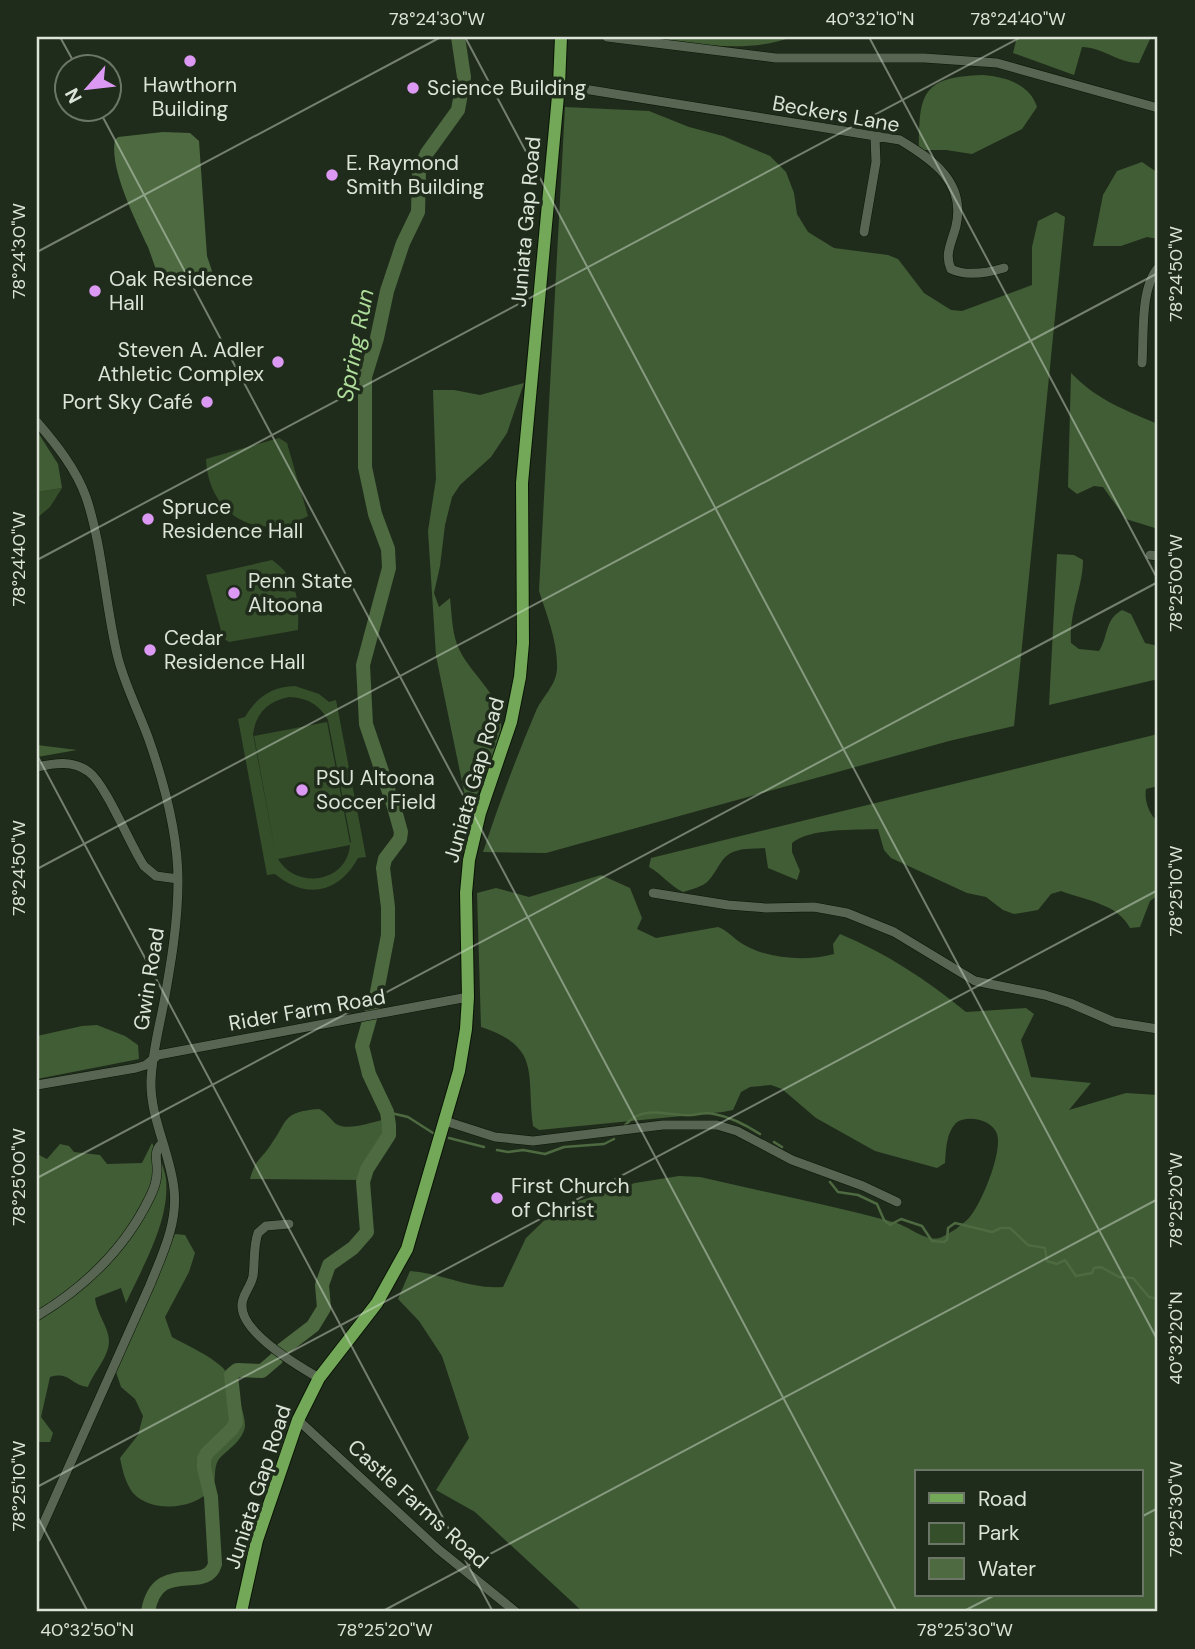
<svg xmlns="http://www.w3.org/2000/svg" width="1195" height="1649" viewBox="0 0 1195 1649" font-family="'DM Sans',sans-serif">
<rect width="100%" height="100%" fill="#202c1b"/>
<!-- green -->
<path fill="#354f2a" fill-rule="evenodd" d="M279 438 287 443 308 516C259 544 208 515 206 459Z
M62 488 50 507 37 518V492Z
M272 560C298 578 299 601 298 630L229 642 223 638 206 575Z
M295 686 319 694 329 702 336 700 366 857 358 858C339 893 306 900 275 874L267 875 238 719 245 717C257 697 271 687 295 686ZM289 697C307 698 319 704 328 720L351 842 350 843 327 722 254 736 276 856 253 734C256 713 268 701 289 697ZM350 845C347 883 296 890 278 859Z"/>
<!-- forest -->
<path fill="#415d35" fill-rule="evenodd" d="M652 37H791C754 53 691 45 652 37Z
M1017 37H1151L1139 63C1118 63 1102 47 1082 47L1074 75 1013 53Z
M983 75C1006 77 1030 84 1037 107L1022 129 972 154 946 150H919C919 93 922 77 983 75Z
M565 107 649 111 689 127 723 136 770 156 786 172 794 193 797 214 808 232 834 248 888 255 898 259 924 293 951 310 962 311 1032 285V247L1038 221 1056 212 1065 217 1014 726 949 741 546 853 483 852C499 804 516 758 536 711 542 697 556 686 557 669 558 642 547 616 539 591Z
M1142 162 1158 173V239L1147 237 1121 246H1093L1103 195 1117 171Z
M1071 373C1097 400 1125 410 1158 424V529L1126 519 1103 487 1094 486 1077 494 1068 487Z
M524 383 507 433 491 457 460 485 452 497 445 525 440 566 434 593 439 607 450 598C452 616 452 636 460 651 474 679 504 696 501 731 498 755 476 794 467 817L465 796 436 656 428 531 436 479 433 390H454L480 395Z
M37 431 58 464 62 488 37 492Z
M1057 554 1074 555 1083 560C1083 587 1069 611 1071 643L1079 649 1099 651C1109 636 1104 620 1122 610L1131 614 1145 643 1158 646V679L1049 705Z
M1158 734V786L1146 789C1144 801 1149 814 1158 822V895L1150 901 1140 927 1130 928C1118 904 1085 900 1061 891L1051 894 1038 910 1014 914 1003 910 986 897 967 893 891 858 884 850 878 829C855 830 809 828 792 843V852L800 871 797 880 768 868 765 848C756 849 745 848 736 851 721 855 719 869 709 880 703 887 692 889 683 892 670 886 662 874 649 867L651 858Z
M37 745 77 750 37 757Z
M601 875 630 888 642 918 637 929 656 938 718 927C728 931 732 937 741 943 766 959 806 962 834 954L833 944 840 934C886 953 927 980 966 1012L1026 1008 1034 1014 1021 1040 1031 1077 1091 1083 1069 1110 1126 1093 1158 1095V1612H761L750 1609 734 1612H583L475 1512 436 1490 469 1438 442 1356 419 1321 398 1299 410 1271C441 1273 472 1290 503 1287L526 1238 557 1208 635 1183 679 1176 700 1177C764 1192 829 1205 893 1222 908 1225 927 1244 942 1237 951 1233 962 1225 969 1218 981 1205 1003 1152 997 1134 993 1120 967 1114 956 1123 946 1133 946 1150 945 1163L937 1168 875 1151 816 1118 782 1089 771 1085 750 1087 741 1092 733 1110 723 1112 539 1130 533 1126C526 1074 542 1047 481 1027L477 893 496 888 529 897ZM917 1472H1141V1595H917Z
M97 1025 125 1036 138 1045 139 1059 37 1079V1036L82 1026Z
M319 1109C327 1113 330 1119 336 1124 348 1131 369 1123 382 1120L387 1129C381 1149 376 1166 361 1180L250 1179C256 1158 259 1162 270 1146 289 1120 281 1112 319 1109Z
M152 1143C158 1154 164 1166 166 1179 170 1221 143 1266 126 1303L121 1288 95 1298C96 1313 109 1327 109 1341 109 1357 93 1373 88 1387 70 1385 70 1371 50 1377L41 1417 53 1433 50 1442H39L37 1440V1154L47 1159 60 1144 69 1146 74 1152 100 1155 107 1164 142 1163Z
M175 1234 185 1235 195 1253 189 1272 165 1317 172 1337C188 1346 209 1355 222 1367 231 1375 246 1414 245 1426 243 1441 228 1449 219 1459 212 1469 218 1480 211 1489 195 1510 151 1513 133 1493 125 1482 123 1472 120 1458L138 1435 143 1416 135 1399 121 1387 115 1369Z"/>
<!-- water -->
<path fill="#4d6a41" d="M163 132 190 133 199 141 207 256 213 274 165 286C157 276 153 260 148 247 136 221 109 168 115 140L118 137Z"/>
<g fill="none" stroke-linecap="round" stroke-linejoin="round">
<!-- stream -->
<path stroke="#4d6a41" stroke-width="2.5" d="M387 1112 408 1117 433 1133
M625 1125C645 1103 667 1117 692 1115 700 1114 706 1112 714 1114 731 1117 746 1125 760 1134
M449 1138 484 1147
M774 1142 782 1147
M497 1150 508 1152 523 1150 545 1154 564 1147 604 1144 614 1139
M830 1182 838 1192 858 1195 877 1204 884 1220 890 1225 901 1219 922 1226 932 1241 944 1242 947 1240 948 1228 955 1223 992 1232 1001 1228H1010L1028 1245 1045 1248 1047 1261 1057 1264 1065 1260 1076 1276 1092 1273 1094 1268 1101 1267 1119 1277 1133 1278 1149 1297 1158 1299"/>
<!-- river -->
<path stroke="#4d6a41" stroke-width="14" d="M148 1612C157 1557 206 1595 215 1564L211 1497 204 1468V1459L207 1453 232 1429 236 1422 231 1375 237 1370 262 1371 276 1359 283 1349 313 1326 324 1308 322 1285 329 1265 353 1248 367 1232 363 1182 367 1169 389 1135V1125L387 1112 369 1074 362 1046 376 997 388 935V907L383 868 385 859 400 839 401 832 394 807 366 724 363 665 389 568 388 549 375 514 365 467V377L377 338 387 291 403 243 418 212 419 171 427 153 458 110 464 77 458 37"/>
<defs>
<path id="minor" d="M607 37 776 58H924L997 63 1158 108
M559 85 900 140C933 160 966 182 956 226 952 242 944 254 951 269 967 277 987 273 1004 268
M864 232 876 162 875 137
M1142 363C1144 336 1140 288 1158 268
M37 422C56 444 76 469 86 497 103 547 105 606 118 658 125 685 138 710 148 737 164 782 178 834 178 881 178 922 171 963 164 1002 159 1028 152 1054 151 1081 150 1118 170 1152 174 1189 178 1223 162 1255 150 1285L37 1538
M1150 555 1158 556
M37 767C55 763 73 760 89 772 106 785 130 845 144 866L156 876 178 879
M653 893 728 905 766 908 814 907 847 913 894 932 975 981 1045 995 1070 1003 1114 1022 1158 1029
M37 1085 136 1068 146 1065 158 1055 468 997
M445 1121 495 1137 533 1141 663 1125H717L737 1131 792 1160 863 1186 897 1202
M289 1224 266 1226 258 1233C253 1247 255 1262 253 1276 251 1287 241 1296 242 1306 242 1333 298 1366 319 1378
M37 1316C85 1287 125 1249 150 1197 154 1189 157 1181 157 1172 158 1161 152 1150 163 1143
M298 1420 438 1549 516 1612"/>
<path id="major" d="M241 1612 257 1540 298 1420 319 1378 377 1303 407 1249 459 1071 466 1029 468 997 466 893 469 860 480 813 511 722 520 677 523 643 522 483 559 85 561 37"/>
</defs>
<!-- minor casing -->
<use href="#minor" stroke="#0a1406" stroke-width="10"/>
<!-- major casing -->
<use href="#major" stroke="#0a1406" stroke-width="14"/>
<!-- minor -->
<use href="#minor" stroke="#576552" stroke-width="9"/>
<!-- major -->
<use href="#major" stroke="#72a858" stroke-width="12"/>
</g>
<!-- ticks -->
<path fill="none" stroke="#dce4d9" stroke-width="2" stroke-opacity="0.45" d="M60 37 76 66M465 37 1158 1341M869 37 1158 580M98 108 897 1612M37 252 441 37M37 560 1021 37M37 755 493 1612M37 869 1158 273M37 1178 1158 582M37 1487 1158 890M37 1516 88 1612M1141 1517 1158 1508M381 1612 1158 1199M962 1612 995 1595"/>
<!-- markers -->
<g fill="#dc99f4" stroke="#202c1b" stroke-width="2.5">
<circle cx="190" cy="61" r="7"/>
<circle cx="413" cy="88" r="7"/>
<circle cx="332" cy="175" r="7"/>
<circle cx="95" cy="291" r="7"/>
<circle cx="278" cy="362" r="7"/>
<circle cx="207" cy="402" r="7"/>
<circle cx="148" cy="519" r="7"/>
<circle cx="234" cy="593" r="7"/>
<circle cx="150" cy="650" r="7"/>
<circle cx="302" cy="790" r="7"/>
<circle cx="497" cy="1198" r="7"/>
</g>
<g text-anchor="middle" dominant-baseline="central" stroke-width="7" stroke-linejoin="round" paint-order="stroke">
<!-- poi labels -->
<g font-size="21" fill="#dce4d9" stroke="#202c1b" text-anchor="start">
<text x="190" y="85" text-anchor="middle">Hawthorn<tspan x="190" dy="24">Building</tspan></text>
<text x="427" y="88">Science Building</text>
<text x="346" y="163">E. Raymond<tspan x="346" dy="24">Smith Building</tspan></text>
<text x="109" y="279">Oak Residence<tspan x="109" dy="24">Hall</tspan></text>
<text x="264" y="350" text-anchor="end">Steven A. Adler<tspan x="264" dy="24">Athletic Complex</tspan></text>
<text x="193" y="402" text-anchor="end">Port Sky Café</text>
<text x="162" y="507">Spruce<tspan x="162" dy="24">Residence Hall</tspan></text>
<text x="248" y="581">Penn State<tspan x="248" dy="24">Altoona</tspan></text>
<text x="164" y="638">Cedar<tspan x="164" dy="24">Residence Hall</tspan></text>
<text x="316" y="778">PSU Altoona<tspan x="316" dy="24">Soccer Field</tspan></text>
<text x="511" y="1186">First Church<tspan x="511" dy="24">of Christ</tspan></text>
</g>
<!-- street labels -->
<g font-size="21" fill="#dce4d9" stroke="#202c1b">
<text transform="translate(836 114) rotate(10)">Beckers Lane</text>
<text transform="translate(526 222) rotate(-85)">Juniata Gap Road</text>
<text transform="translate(474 780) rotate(-74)">Juniata Gap Road</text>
<text transform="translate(149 979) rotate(-81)">Gwin Road</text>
<text transform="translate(307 1010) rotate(-10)">Rider Farm Road</text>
<text transform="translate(258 1487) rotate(-72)">Juniata Gap Road</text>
<text transform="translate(418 1504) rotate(42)">Castle Farms Road</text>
</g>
<!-- water labels -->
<g font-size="23" font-style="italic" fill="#aedc9a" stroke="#202c1b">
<text transform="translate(355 345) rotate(-79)">Spring Run</text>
</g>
</g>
<!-- border -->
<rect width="1195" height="1649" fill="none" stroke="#202c1b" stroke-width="77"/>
<!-- legend -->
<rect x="915" y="1470" width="228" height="126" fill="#202c1b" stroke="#6b7667" stroke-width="2"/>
<rect x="929" y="1493" width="35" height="10" fill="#72a858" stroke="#6b7667" stroke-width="2"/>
<text x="978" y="1506" font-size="21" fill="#dce4d9">Road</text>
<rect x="929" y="1523" width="35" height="21" fill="#354f2a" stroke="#6b7667" stroke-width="2"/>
<text x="978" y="1540" font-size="21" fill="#dce4d9">Park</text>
<rect x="929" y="1558" width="35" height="21" fill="#4d6a41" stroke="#6b7667" stroke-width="2"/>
<text x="978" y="1576" font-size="21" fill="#dce4d9">Water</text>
<!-- north arrow -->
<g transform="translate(88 88) rotate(242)"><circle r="33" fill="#202c1b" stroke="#6b7667" stroke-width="2"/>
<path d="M0-5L12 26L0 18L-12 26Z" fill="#dc99f4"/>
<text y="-10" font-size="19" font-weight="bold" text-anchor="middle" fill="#dce4d9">N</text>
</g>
<rect x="38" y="38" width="1118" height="1572" fill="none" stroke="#dce4d9" stroke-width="2.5"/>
<g font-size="18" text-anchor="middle" fill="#dce4d9">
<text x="437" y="25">78°24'30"W</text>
<text x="870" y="25">40°32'10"N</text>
<text x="1018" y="25">78°24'40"W</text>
<text transform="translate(19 251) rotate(-90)" y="6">78°24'30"W</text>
<text transform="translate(1176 274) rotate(-90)" y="6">78°24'50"W</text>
<text transform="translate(19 559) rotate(-90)" y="6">78°24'40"W</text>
<text transform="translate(1176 583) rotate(-90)" y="6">78°25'00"W</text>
<text transform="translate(19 868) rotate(-90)" y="6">78°24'50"W</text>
<text transform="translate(1176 891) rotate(-90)" y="6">78°25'10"W</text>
<text transform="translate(19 1177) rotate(-90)" y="6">78°25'00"W</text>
<text transform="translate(1176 1200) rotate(-90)" y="6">78°25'20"W</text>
<text transform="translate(1176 1338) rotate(-90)" y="6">40°32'20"N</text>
<text transform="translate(19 1486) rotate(-90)" y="6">78°25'10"W</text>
<text transform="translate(1176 1509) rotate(-90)" y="6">78°25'30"W</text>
<text x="87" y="1636">40°32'50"N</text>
<text x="385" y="1636">78°25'20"W</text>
<text x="965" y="1636">78°25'30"W</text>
</g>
</svg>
